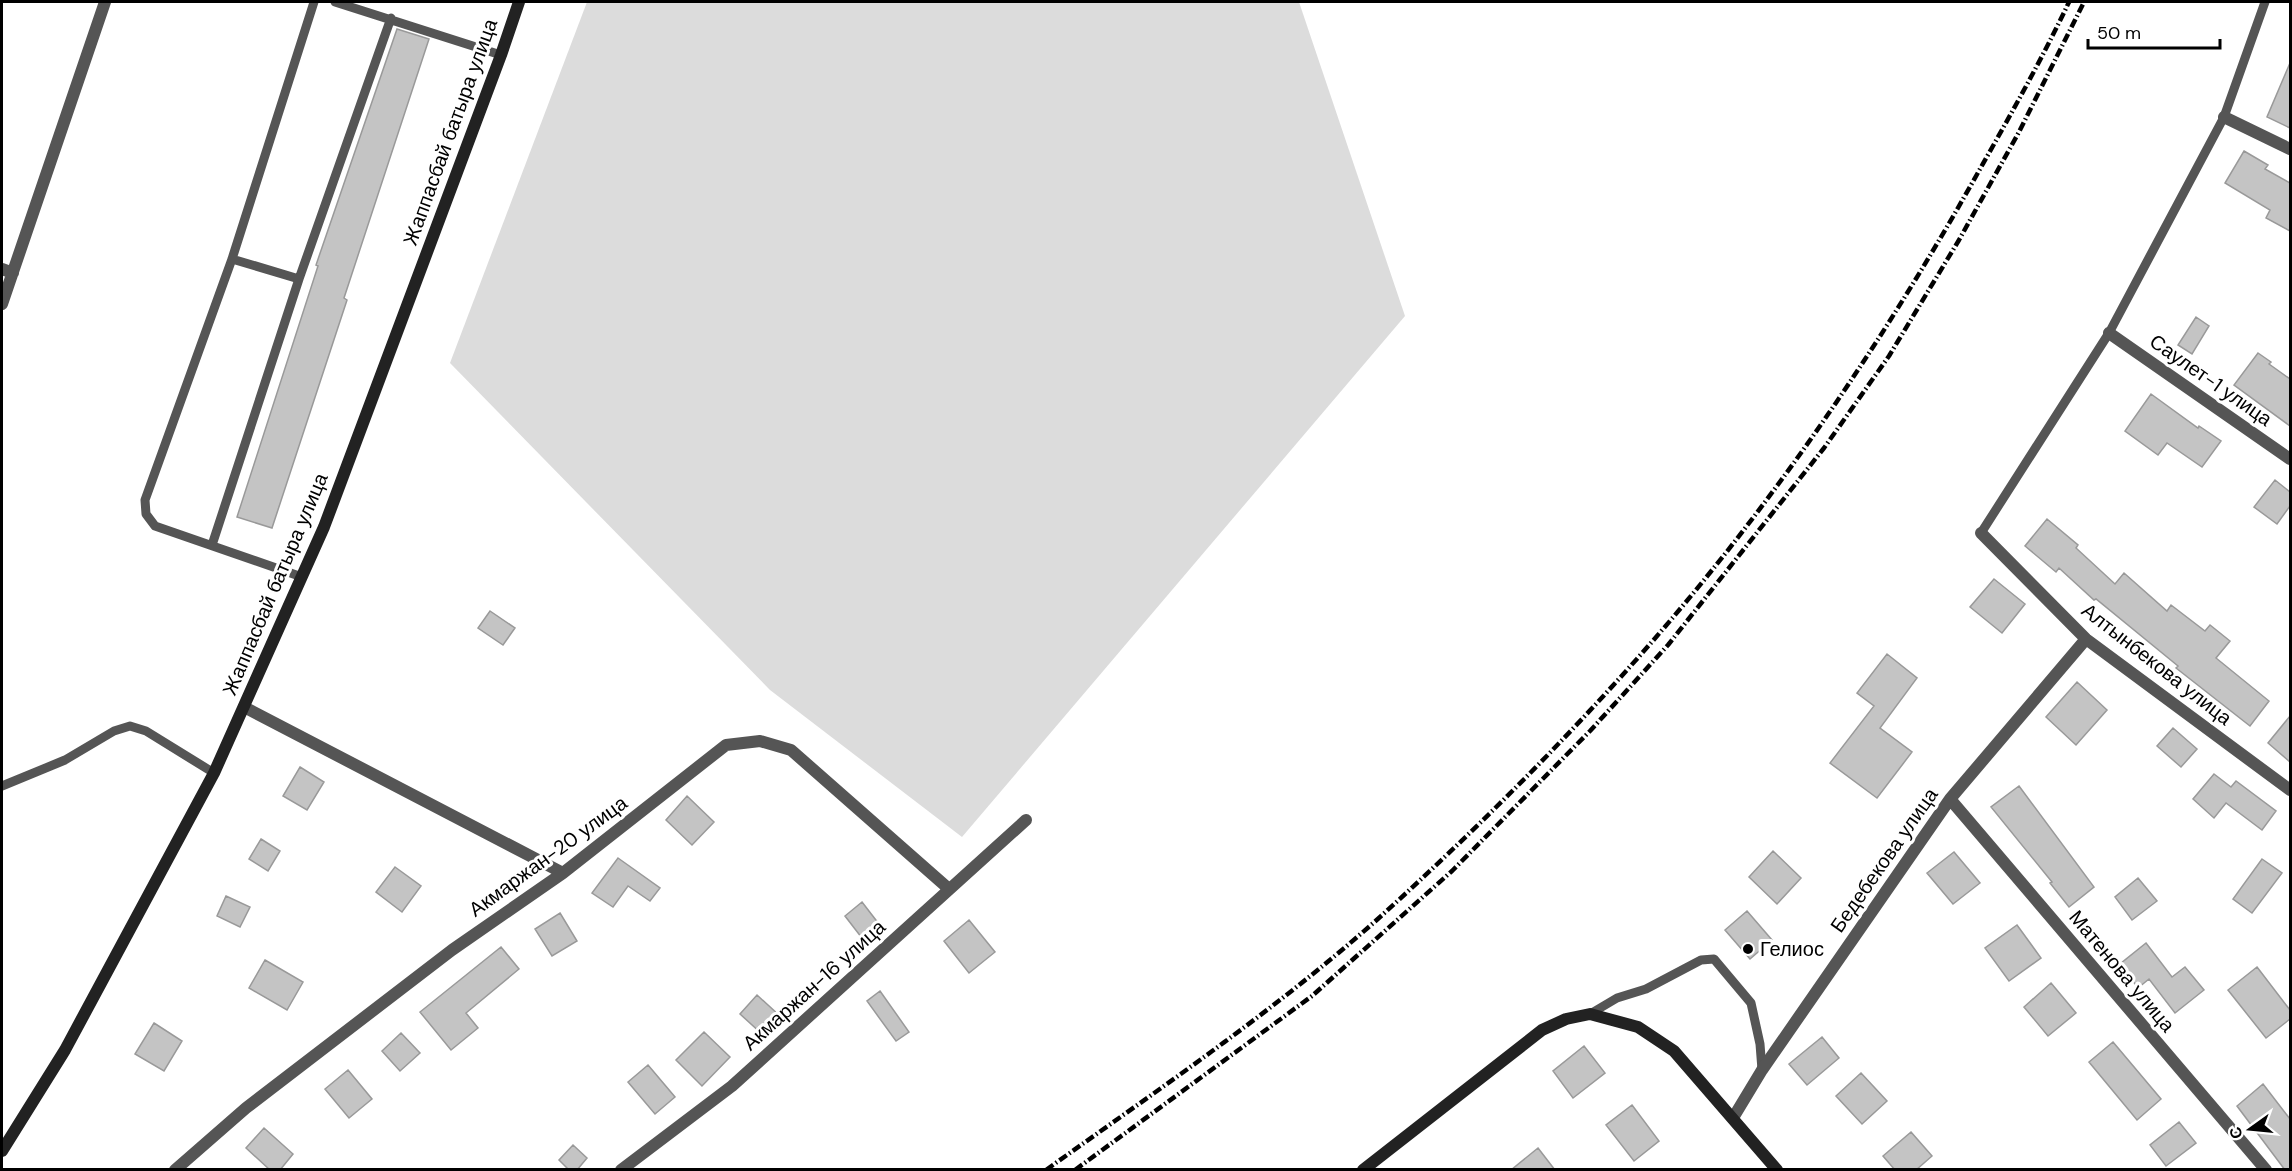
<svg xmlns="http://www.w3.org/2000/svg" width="2292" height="1171" viewBox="0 0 2292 1171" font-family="'DM Sans',sans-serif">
<rect width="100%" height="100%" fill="#fff"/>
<!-- green -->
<path fill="#dcdcdc" d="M587 2H1299L1405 316 962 837 770 690 450 363Z"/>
<!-- building -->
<path fill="#c4c4c4" stroke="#999" stroke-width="1.5" d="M397 29 429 39 344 298 347 300 272 528 237 517 318 266 316 265Z
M2290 63V128L2267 117Z
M2244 151 2268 165 2265 169 2290 183V231L2266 218 2270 210 2225 183Z
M2196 317 2209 326 2192 354 2178 345Z
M2258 353 2271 362 2269 364 2290 379V426L2234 385Z
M2151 394 2198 428 2199 426 2221 441 2202 467 2167 443 2158 455 2125 431Z
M2275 480 2290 492V506L2277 524 2254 507Z
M2047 519 2078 545 2076 548 2115 584 2124 573 2167 611 2171 605 2205 631 2210 625 2230 641 2216 658 2269 701 2250 726 2176 668 2178 666 2096 599 2094 600 2059 568 2056 572 2025 546Z
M1994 579 2025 604 2002 633 1970 607Z
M490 611 515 628 503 645 478 628Z
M1887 654 1917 678 1880 728 1912 752 1877 798 1830 763 1874 706 1857 693Z
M2077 682 2107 710 2076 745 2046 717Z
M2290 716V762L2268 743Z
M2173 728 2197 749 2181 767 2157 746Z
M300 767 324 782 307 810 283 796Z
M2214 774 2231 787 2236 781 2276 811 2262 830 2226 803 2214 818 2193 799Z
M2019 786 2094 887 2069 907 2050 883 2052 882 1991 807Z
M687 796 714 822 692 845 666 820Z
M261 839 280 851 268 871 249 859Z
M1773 851 1801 878 1777 904 1749 877Z
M1954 852 1980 883 1953 904 1927 873Z
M618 858 660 888 650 901 628 886 613 907 592 893Z
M2262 859 2282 873 2252 913 2233 899Z
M395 867 421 886 402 912 376 892Z
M2138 878 2157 901 2132 920 2115 897Z
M226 896 250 907 240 927 217 916Z
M862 902 882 928 865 942 845 916Z
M1747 911 1772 940 1750 959 1725 930Z
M560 913 577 941 552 956 535 929Z
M969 920 995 952 969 973 944 941Z
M2017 925 2041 958 2009 981 1985 948Z
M2146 943 2172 977 2185 967 2204 990 2175 1013 2149 979 2138 988 2120 964Z
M501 947 519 969 466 1013 478 1028 451 1050 420 1012Z
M265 960 303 982 287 1010 249 988Z
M2257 967 2290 1010V1019L2266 1038 2228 990Z
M2051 983 2076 1013 2048 1036 2024 1007Z
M880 991 909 1032 896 1041 867 1001Z
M757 995 780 1016 763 1035 740 1014Z
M154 1023 182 1041 164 1071 135 1054Z
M704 1032 730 1057 702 1086 676 1060Z
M401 1033 420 1053 400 1071 382 1051Z
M1822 1037 1839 1058 1807 1085 1789 1064Z
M2113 1042 2161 1099 2137 1120 2089 1062Z
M1584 1046 1605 1073 1573 1098 1553 1071Z
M648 1065 675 1097 655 1114 628 1082Z
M348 1070 372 1099 349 1118 325 1089Z
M1861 1073 1887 1101 1862 1124 1836 1096Z
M2263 1084 2290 1119V1170H2285L2237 1106Z
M1632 1105 1659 1141 1634 1161 1606 1125Z
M2179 1122 2196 1143 2166 1166 2150 1145Z
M264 1128 293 1154 280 1170H270L246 1148Z
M1911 1132 1932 1156 1916 1170H1895L1883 1156Z
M573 1145 587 1158 577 1170H569L559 1160Z
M1538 1148 1555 1170H1511Z"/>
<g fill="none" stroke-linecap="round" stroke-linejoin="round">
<!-- lane -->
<path stroke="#555" stroke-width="9" d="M335 2 501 55
M232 259 299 279
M1981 533 2109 333 2224 117 2265 2
M212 545 299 279 391 18
M302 577 155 526 146 514 145 500 232 259 314 2
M2 786 65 760 114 731 130 726 146 731 214 773
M1590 1014 1617 998 1646 989 1701 960 1714 959 1751 1003 1760 1044 1762 1070"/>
<!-- street -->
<path stroke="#555" stroke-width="12" d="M2224 117 2290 149
M2 269 13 273
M2 304 105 2
M2109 333 2290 459
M1981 533 2086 639 2290 790
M244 707 563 873
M1950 799 2266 1170
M1733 1118 1762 1070 1950 799 2086 639
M175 1170 246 1108 452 950 563 873 726 745 760 741 791 750 949 889
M621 1170 732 1086 1026 820"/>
<!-- secondary -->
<path stroke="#222" stroke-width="12" d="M2 1151 65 1050 214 773 324 527 501 55 519 2
M1363 1170 1542 1030 1566 1019 1590 1014 1638 1027 1674 1051 1777 1170"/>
<!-- rail -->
<path stroke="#000" stroke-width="4.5" stroke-dasharray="9 3 1.5 3" stroke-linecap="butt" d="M1046 1170C1159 1089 1276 1010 1380 917 1477 829 1571 735 1657 636 1781 493 1888 334 1980 169 2011 114 2042 59 2069 2
M1075 1170 1312 996 1452 871 1590 731 1668 645 1824 448 1889 356 1959 240 2019 132 2084 2"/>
</g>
<!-- markers -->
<circle fill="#000" stroke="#fff" stroke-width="2" cx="1748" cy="949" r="6"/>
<g text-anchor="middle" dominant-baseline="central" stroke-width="6" stroke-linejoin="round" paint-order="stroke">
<!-- street labels -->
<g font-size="20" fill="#000" stroke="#fff">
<text transform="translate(450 132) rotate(-70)">Жаппасбай батыра улица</text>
<text transform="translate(2211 380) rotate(35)">Саулет-1 улица</text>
<text transform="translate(275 584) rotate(-67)">Жаппасбай батыра улица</text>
<text transform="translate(2157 664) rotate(38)">Алтынбекова улица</text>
<text transform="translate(548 856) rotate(-36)">Акмаржан-20 улица</text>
<text transform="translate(1884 860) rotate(-55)">Бедебекова улица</text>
<text transform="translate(2122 971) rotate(50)">Матенова улица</text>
<text transform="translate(814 985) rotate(-42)">Акмаржан-16 улица</text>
</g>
<!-- poi labels -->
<g font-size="20" fill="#000" stroke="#fff" text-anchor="start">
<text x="1760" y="949">Гелиос</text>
</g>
</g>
<!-- border -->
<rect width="2292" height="1171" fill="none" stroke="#000000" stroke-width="6"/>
<!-- north arrow -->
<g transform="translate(2250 1129) rotate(255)" stroke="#ffffff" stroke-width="4.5" paint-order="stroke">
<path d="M0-4.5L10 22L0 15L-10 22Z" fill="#000000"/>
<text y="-9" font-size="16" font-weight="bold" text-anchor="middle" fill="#000000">С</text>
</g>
<!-- scale -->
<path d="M2088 39v9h132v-9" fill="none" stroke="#000000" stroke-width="3"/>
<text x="2097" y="39" font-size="18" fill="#000000" stroke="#ffffff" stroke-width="4.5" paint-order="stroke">50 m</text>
</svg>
